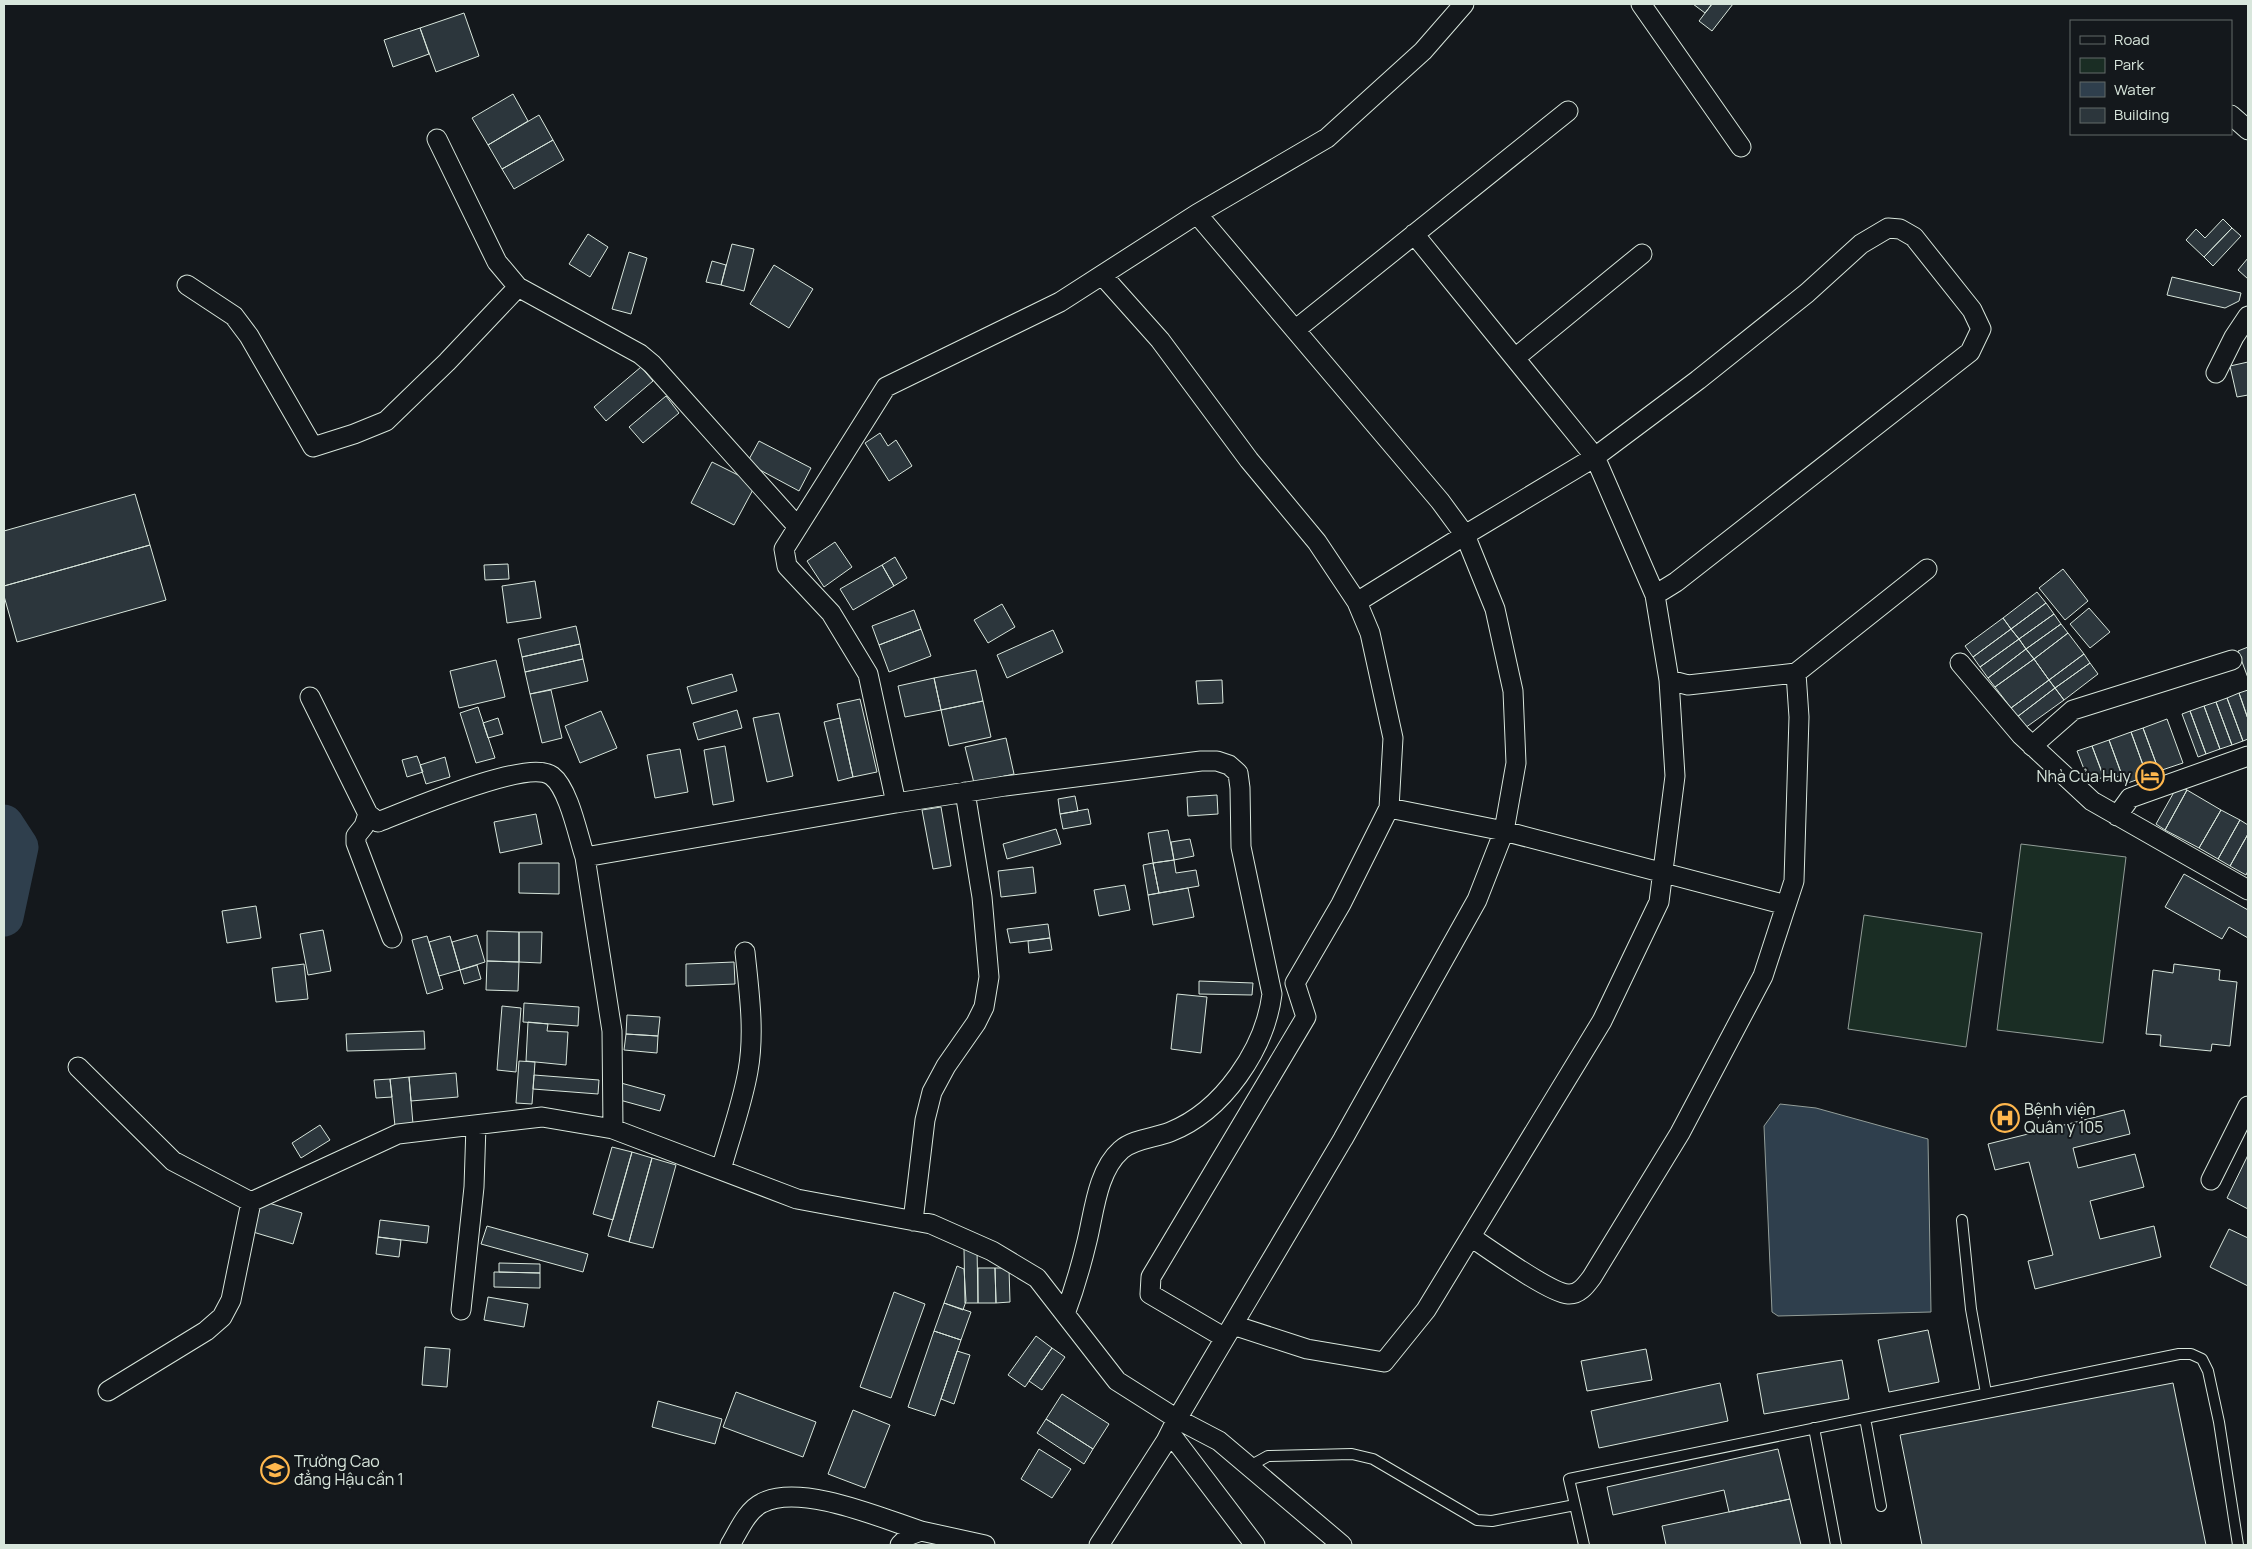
<svg xmlns="http://www.w3.org/2000/svg" width="2252" height="1549" viewBox="0 0 2252 1549" font-family="Manrope,sans-serif">
<rect width="100%" height="100%" fill="#14181c"/>
<!-- green -->
<path fill="#1a2d24" stroke="#939e99" d="M2021 844 2126 857 2103 1043 1997 1030Z
M1864 915 1982 933 1966 1047 1848 1029Z"/>
<!-- water -->
<path fill="#2f3f4d" stroke="#939e99" d="M1780 1104 1816 1108 1928 1139 1931 1312 1778 1316 1772 1312 1764 1126Z"/>
<g fill="none" stroke-linecap="round" stroke-linejoin="round">
<!-- river -->
<path stroke="#2f3f4d" stroke-width="39" d="M4 824 19 847 4 917"/>
</g>
<!-- building -->
<path fill="#2c363c" stroke="#d8e6dc" d="M1693 4H1712L1705 13Z
M1712 4H1733L1712 31 1699 21Z
M464 13 479 56 436 72 420 28Z
M420 28 429 54 393 67 384 40Z
M513 94 528 121 488 145 472 118Z
M539 115 553 140 502 169 488 145Z
M553 140 564 160 514 189 502 169Z
M2223 219 2232 228 2204 257 2186 240 2196 229 2205 238Z
M2232 228 2241 236 2213 266 2204 257Z
M588 234 608 247 590 277 569 264Z
M732 244 754 249 744 291 721 285Z
M629 252 647 258 631 314 612 309Z
M2248 258V279L2238 270Z
M712 261 726 265 721 285 706 282Z
M774 265 813 289 789 328 750 304Z
M2172 277 2241 293 2239 301 2225 308 2167 295Z
M2248 362V395L2237 397 2230 366Z
M641 367 653 381 606 421 594 407Z
M666 396 679 413 643 443 629 427Z
M880 433 888 446 896 440 912 466 889 481 865 443Z
M759 441 811 468 799 491 747 463Z
M712 462 756 484 734 525 691 503Z
M135 494 150 545 4 586V531Z
M835 542 852 567 824 587 807 561Z
M150 545 166 600 17 642 4 596V586Z
M895 557 907 578 894 586 882 565Z
M508 564 509 579 485 580 484 565Z
M882 565 894 586 853 610 840 589Z
M2063 569 2088 601 2065 620 2039 588Z
M535 581 541 618 507 623 502 586Z
M2037 592 2046 603 2011 629 2003 618Z
M2046 603 2054 614 2019 639 2011 629Z
M1002 604 1015 627 988 643 974 620Z
M2089 608 2110 632 2090 648 2070 624Z
M914 610 921 629 879 645 872 626Z
M2054 614 2061 624 2026 649 2019 639Z
M2003 618 2011 629 1973 657 1965 646Z
M2061 624 2068 633 2034 659 2026 649Z
M576 626 580 644 522 657 518 639Z
M921 629 931 656 889 672 879 645Z
M2011 629 2019 639 1980 667 1973 657Z
M1053 630 1063 652 1007 678 997 655Z
M2068 633 2084 654 2049 680 2034 659Z
M2019 639 2026 649 1988 678 1980 667Z
M580 644 583 659 525 672 522 657Z
M2248 647V678L2238 651Z
M2026 649 2034 659 1995 687 1988 678Z
M2084 654 2090 663 2055 688 2049 680Z
M583 659 588 681 530 694 525 672Z
M2034 659 2049 680 2011 708 1995 687Z
M496 660 505 697 459 708 450 671Z
M2090 663 2098 674 2064 700 2055 688Z
M976 670 983 701 941 710 934 678Z
M732 674 737 691 692 704 687 687Z
M934 678 941 710 905 717 898 686Z
M1222 680 1223 703 1198 704 1196 681Z
M2049 680 2055 688 2017 717 2011 708Z
M2055 688 2064 700 2025 728 2017 717Z
M551 690 562 738 542 743 530 694Z
M2248 690V719L2239 693Z
M2239 693 2248 719V739L2243 741 2227 698Z
M2227 698 2243 741 2232 745 2216 702Z
M860 699 877 772 853 777 837 704Z
M983 701 991 737 949 746 941 710Z
M2216 702 2232 745 2220 749 2204 706Z
M2204 706 2220 749 2206 754 2190 711Z
M478 707 495 758 476 763 460 713Z
M737 710 742 728 698 740 693 723Z
M601 711 617 748 580 763 565 726Z
M2190 711 2206 754 2198 757 2182 714Z
M779 713 793 776 767 782 753 718Z
M498 718 503 734 488 738 483 723Z
M840 718 853 777 838 781 824 722Z
M2167 719 2183 763 2159 771 2143 728Z
M2143 728 2159 771 2147 776 2131 732Z
M2131 732 2147 776 2125 784 2109 740Z
M1006 738 1014 774 974 783 965 747Z
M2109 740 2122 775 2105 781 2092 746Z
M725 746 734 801 713 805 704 750Z
M2092 746 2104 777 2089 782 2077 751Z
M680 749 688 792 655 798 647 755Z
M417 756 423 772 407 777 402 760Z
M445 757 450 777 426 784 420 765Z
M2178 785 2187 790 2165 830 2156 824Z
M2187 790 2221 810 2199 848 2165 830Z
M1217 795 1218 814 1188 816 1187 797Z
M1075 796 1078 811 1060 814 1058 799Z
M941 807 951 866 933 869 922 810Z
M1088 809 1091 824 1063 829 1060 814Z
M2221 810 2240 820 2218 859 2199 848Z
M536 814 542 844 500 853 494 822Z
M2240 820 2248 825V834L2230 866 2218 859Z
M1056 829 1061 844 1007 859 1003 844Z
M1168 830 1174 860 1153 863 1148 833Z
M2248 834V871L2246 875 2230 866Z
M1190 839 1194 856 1174 860 1171 842Z
M1174 860 1176 873 1196 870 1199 886 1159 893 1153 863Z
M519 863H559V894L519 893Z
M1153 863 1159 893 1148 895 1143 865Z
M1033 867 1036 893 1001 897 998 871Z
M2184 874 2248 910V938L2229 927 2222 939 2165 907Z
M1125 885 1130 910 1099 916 1094 890Z
M1188 888 1194 917 1153 925 1148 895Z
M256 906 261 938 227 943 222 911Z
M1048 924 1050 938 1010 943 1007 929Z
M323 930 331 971 308 975 300 934Z
M487 931 519 932V962L487 961Z
M519 932H542L541 963 519 962Z
M477 935 485 962 460 970 452 942Z
M427 936 443 989 427 994 412 940Z
M450 936 460 970 439 976 429 942Z
M1050 938 1052 950 1029 953 1028 941Z
M487 961 519 962 518 991 486 990Z
M734 962 735 984 686 986V964Z
M304 964 308 999 276 1002 272 968Z
M2174 964 2220 970 2219 980 2237 982 2230 1046 2212 1044 2211 1051 2160 1046 2161 1035 2146 1034 2153 970 2173 973Z
M477 965 481 979 464 984 460 970Z
M1199 981 1253 983 1252 995 1199 994Z
M1177 994 1207 997 1201 1053 1171 1049Z
M524 1003 579 1007 578 1026 523 1022Z
M502 1006 521 1008 516 1072 497 1070Z
M627 1015 660 1017 658 1036 626 1034Z
M528 1022 548 1024 547 1031 568 1032 566 1065 526 1061Z
M424 1031 425 1049 347 1051 346 1034Z
M626 1034 658 1036 657 1053 624 1050Z
M519 1061 535 1062 532 1104 516 1103Z
M456 1073 458 1097 411 1101 409 1077Z
M534 1075 599 1080 598 1094 533 1089Z
M409 1077 413 1124 395 1126 390 1079Z
M390 1079 392 1097 376 1098 374 1080Z
M621 1083 665 1095 660 1111 616 1099Z
M2124 1110 2130 1134 2073 1148 2078 1168 2135 1154 2144 1187 2090 1201 2100 1239 2154 1226 2161 1257 2035 1289 2028 1261 2053 1255 2029 1162 1995 1170 1988 1144Z
M320 1125 330 1140 301 1158 292 1143Z
M612 1147 632 1152 613 1220 593 1214Z
M632 1152 652 1158 629 1242 608 1236Z
M2248 1155V1209L2227 1198Z
M652 1158 676 1165 653 1248 629 1242Z
M262 1201 302 1213 293 1244 253 1232Z
M380 1220 429 1226 427 1243 378 1237Z
M487 1226 588 1254 583 1272 481 1244Z
M2229 1229 2248 1238V1286L2210 1267Z
M378 1237 401 1240 399 1257 376 1254Z
M977 1248 978 1303H965L964 1249Z
M499 1263 540 1264V1273L499 1272Z
M957 1266 964 1269 966 1301 963 1310 944 1303Z
M978 1268H995L996 1303H978Z
M995 1268H1009L1010 1302 996 1303Z
M494 1272 540 1273V1288L494 1287Z
M894 1292 925 1304 891 1398 860 1387Z
M488 1297 528 1304 524 1327 484 1320Z
M944 1303 971 1312 961 1340 934 1331Z
M1928 1330 1939 1382 1889 1392 1878 1340Z
M934 1331 961 1340 935 1416 908 1407Z
M1036 1336 1052 1348 1025 1387 1008 1375Z
M425 1347 450 1349 447 1387 422 1385Z
M1052 1348 1065 1357 1042 1390 1029 1381Z
M1646 1349 1652 1380 1587 1391 1581 1361Z
M957 1351 970 1355 954 1404 941 1399Z
M1842 1360 1849 1399 1764 1414 1757 1374Z
M1720 1383 1728 1421 1599 1448 1591 1411Z
M2173 1383 2206 1545H1922L1900 1435Z
M736 1392 816 1422 803 1457 723 1427Z
M1062 1394 1109 1424 1093 1449 1046 1419Z
M658 1401 722 1419 715 1444 652 1427Z
M853 1410 890 1425 865 1488 828 1474Z
M1046 1419 1093 1449 1084 1464 1037 1433Z
M1039 1449 1071 1469 1052 1498 1021 1479Z
M1778 1449 1790 1499 1729 1512 1724 1490 1613 1515 1607 1487Z
M1790 1499 1801 1545H1666L1662 1526Z"/>
<g fill="none" stroke-linecap="round" stroke-linejoin="round">
<defs>
<path id="service" d="M1962 1220 1971 1309 1986 1393
M1814 1428 1836 1545
M1248 1467 1268 1456 1352 1454 1373 1459 1477 1520 1492 1521 1575 1505 1584 1545
M1575 1505 1569 1479 1865 1418
M1881 1506 1865 1418 2179 1354H2191L2202 1359 2208 1371 2219 1422 2238 1545"/>
<path id="minor" d="M1641 4 1741 147
M2231 115 2248 130
M437 139 497 262 518 287 640 354 652 364 797 526
M1414 234 1595 457 1655 595 1669 680 1688 685 1796 673 1927 569
M1102 275 1160 340 1249 460 1317 542 1357 602 1370 633 1393 738 1389 808 1341 904 1295 983 1306 1017 1151 1277 1150 1294 1225 1338
M187 285 234 316 249 336 313 447 354 434 386 421 447 362 518 287
M1295 330 1568 111
M1515 358 1642 254
M2216 373 2234 337 2248 316
M1357 602 1465 535 1595 457 1698 380 1807 293 1861 244 1888 228 1900 229 1914 237 1972 310 1981 329 1970 352 1676 582 1655 595
M1960 663 2021 735 2092 801 2248 890
M310 697 368 814 378 822C407 811 528 758 552 776 569 789 578 836 585 857
M2032 746 2073 710 2232 660
M896 803 1005 786 1201 761H1217L1229 765 1238 773 1240 788 1241 847 1272 994C1265 1049 1223 1111 1170 1132 1155 1138 1133 1139 1121 1150 1097 1171 1094 1213 1087 1241 1081 1266 1074 1290 1065 1314
M1389 808 1504 831 1786 905
M368 814 364 826 356 836V843L392 938
M2117 816 2130 798 2248 756
M78 1067 173 1161 251 1202
M613 1129 612 1031 585 857 896 803 868 674 831 613 787 566 784 549 886 387 1060 302 1197 214 1327 138 1423 51 1464 4
M721 1170C730 1137 742 1105 748 1071 755 1032 749 991 745 952
M2211 1180 2248 1106
M251 1202 398 1134 542 1117 613 1129 797 1199 931 1224 992 1251 1037 1278 1117 1381 1177 1419 1219 1441 1342 1545
M913 1221 925 1120 932 1092 946 1066 976 1023 984 1007 989 977 982 897 965 792
M1471 1237C1489 1249 1550 1293 1568 1294 1579 1295 1586 1285 1592 1277L1680 1133 1763 976 1794 881 1799 717 1796 673
M461 1310 474 1187 476 1125
M1233 1325 1307 1349 1384 1362 1426 1310 1602 1021 1659 902 1675 776 1669 680
M108 1391 206 1331 222 1317 231 1300 251 1202
M1170 1433 1255 1545
M730 1545C738 1532 747 1510 762 1503 800 1483 881 1518 921 1531
M900 1545 910 1535 921 1531 985 1545
M1099 1545 1166 1441 1177 1419 1343 1139 1477 900 1504 831 1516 763 1513 691 1495 609 1465 535 1440 501 1197 214"/>
</defs>
<!-- service casing -->
<use href="#service" stroke="#d8e6dc" stroke-width="12"/>
<!-- minor casing -->
<use href="#minor" stroke="#d8e6dc" stroke-width="21"/>
<!-- service -->
<use href="#service" stroke="#14181c" stroke-width="10"/>
<!-- minor -->
<use href="#minor" stroke="#14181c" stroke-width="19"/>
</g>
<!-- icons -->
<defs>
<symbol id="hotel-ring" viewBox="-11 -11 22 22"><circle r="9.5" fill="#14181c" stroke="#ffb74d" stroke-width="1.5"/><path d="M-6-4.5h1.5V1H6V5H4.5V3h-9V5H-6ZM-4 0a1.8 1.8 0 1 1 3.6 0ZM.5 0V-2.5h3Q6-2.5 6 0Z" fill="#ffb74d"/></symbol>
<symbol id="hospital-ring" viewBox="-11 -11 22 22"><circle r="9.5" fill="#14181c" stroke="#ffb74d" stroke-width="1.5"/><path d="M-5-5h3v3.5h4V-5h3V5h-3V1.5h-4V5h-3Z" fill="#ffb74d"/></symbol>
<symbol id="university-ring" viewBox="-11 -11 22 22"><circle r="9.5" fill="#14181c" stroke="#ffb74d" stroke-width="1.5"/><path d="M0-5L7-2L0 1L-7-2ZM-4 1L0 2.5L4 1V4Q0 6-4 4Z" fill="#ffb74d"/></symbol>
</defs>
<g fill-rule="evenodd">
<use href="#hotel-ring" x="2134" y="760" width="32" height="32"/>
<use href="#hospital-ring" x="1989" y="1102" width="32" height="32"/>
<use href="#university-ring" x="259" y="1454" width="32" height="32"/>
</g>
<g text-anchor="middle" dominant-baseline="central" stroke-width="4" stroke-linejoin="round" paint-order="stroke">
<!-- poi labels -->
<g font-size="16" fill="#d8e6dc" stroke="#14181c" text-anchor="start">
<text x="2131" y="776" text-anchor="end">Nhà Của Huy</text>
<text x="2024" y="1109">Bệnh viện<tspan x="2024" dy="18">Quân y 105</tspan></text>
<text x="294" y="1461">Trường Cao<tspan x="294" dy="18">đẳng Hậu cần 1</tspan></text>
</g>
</g>
<!-- border -->
<rect width="2252" height="1549" fill="none" stroke="#d8e6dc" stroke-width="10"/>
<!-- legend -->
<rect x="2070" y="20" width="162" height="115" fill="#14181c" stroke="#626a69"/>
<rect x="2080" y="36" width="25" height="8" fill="#14181c" stroke="#626a69"/>
<text x="2114" y="45" font-size="15" fill="#d8e6dc">Road</text>
<rect x="2080" y="58" width="25" height="15" fill="#1a2d24" stroke="#626a69"/>
<text x="2114" y="70" font-size="15" fill="#d8e6dc">Park</text>
<rect x="2080" y="82" width="25" height="15" fill="#2f3f4d" stroke="#626a69"/>
<text x="2114" y="95" font-size="15" fill="#d8e6dc">Water</text>
<rect x="2080" y="108" width="25" height="15" fill="#2c363c" stroke="#626a69"/>
<text x="2114" y="120" font-size="15" fill="#d8e6dc">Building</text>
</svg>
